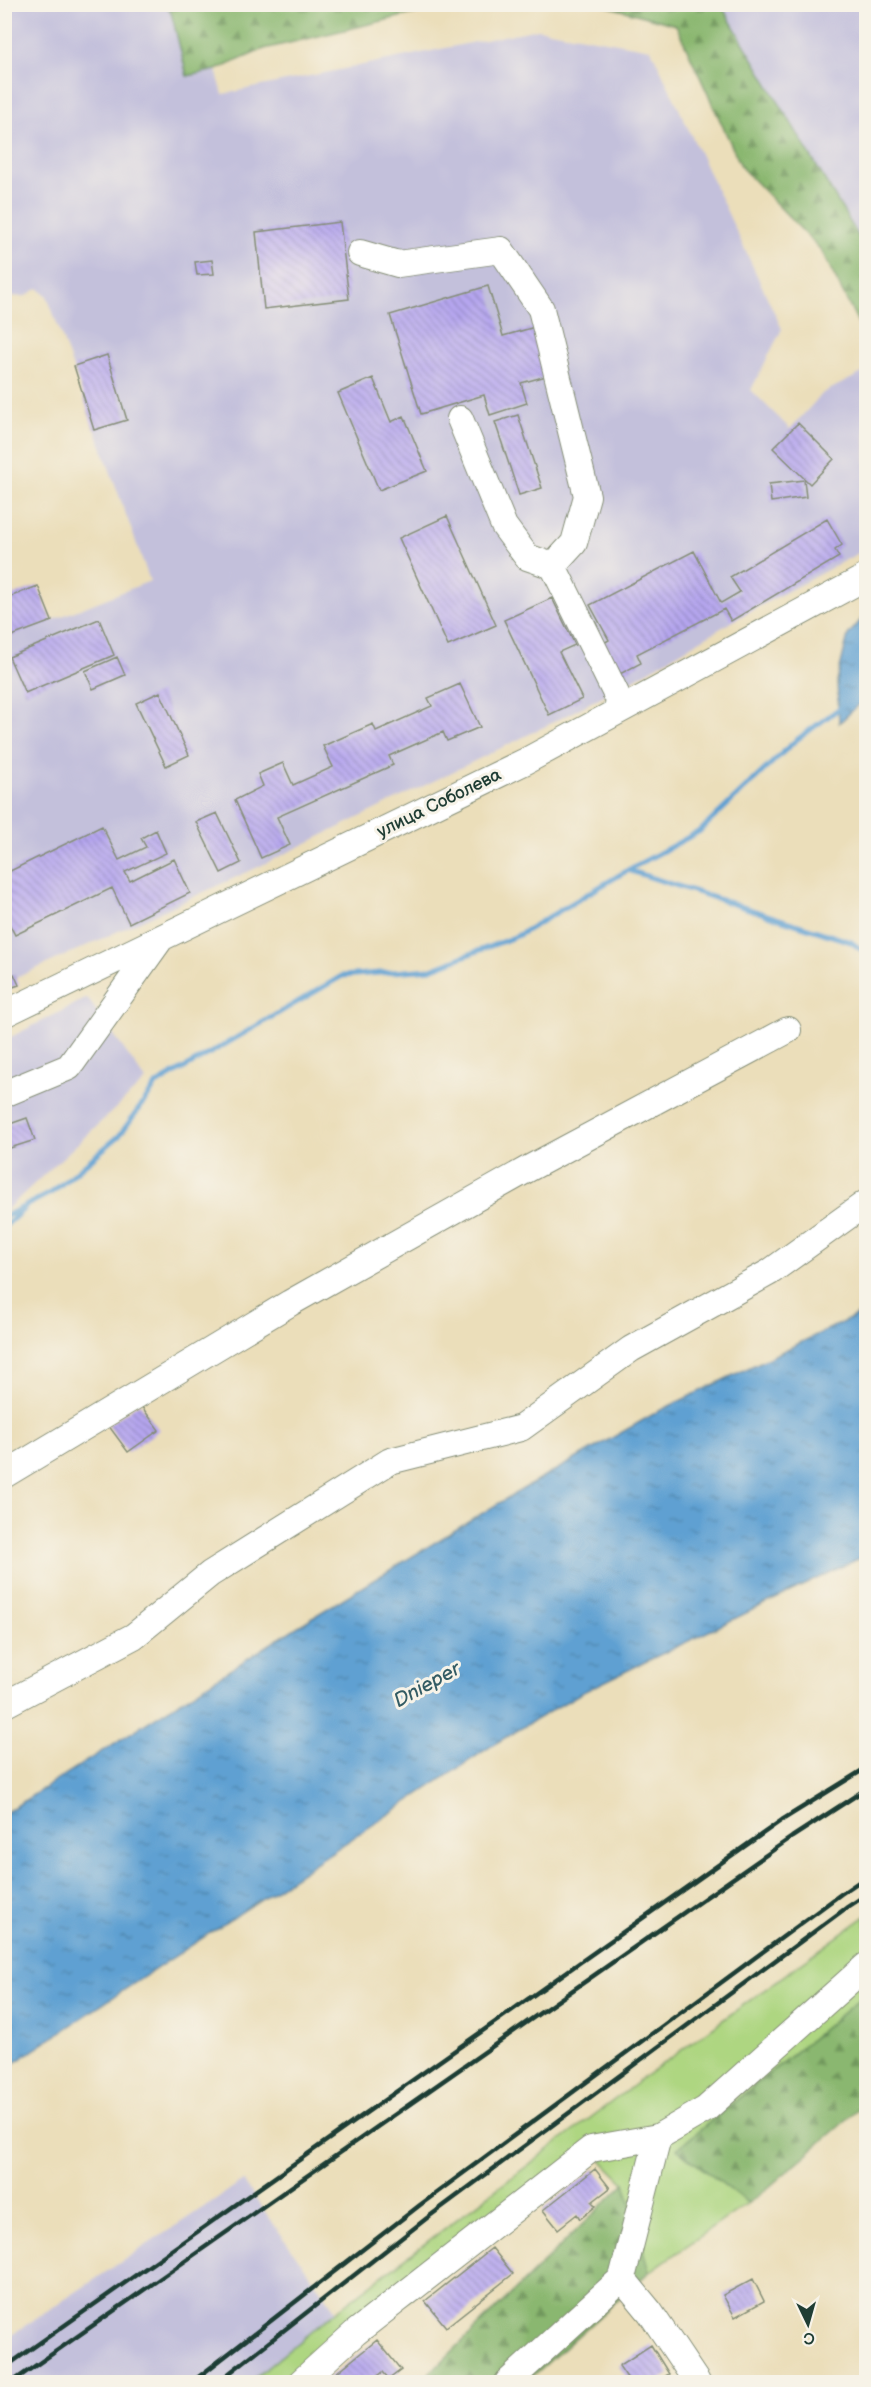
<svg xmlns="http://www.w3.org/2000/svg" width="871" height="2387" viewBox="0 0 871 2387" font-family="'Balsamiq Sans',sans-serif">
<defs>
<pattern id="forest-firs" width="22" height="20" patternUnits="userSpaceOnUse" patternTransform="scale(1.5)"><rect width="22" height="20" fill="#8ab76f"/><path d="M5 1l3.5 6h-7zM16 11l3.5 6h-7z" fill="#70965c"/></pattern>
<pattern id="water-ripples" width="26" height="14" patternUnits="userSpaceOnUse" patternTransform="scale(1.5)"><rect width="26" height="14" fill="#5fa0d2"/><path d="M2 4q2-2 4 0t4 0M15 11q2-2 4 0t4 0" fill="none" stroke="#4e84ab"/></pattern>
<pattern id="building-back-hatch" width="6" height="6" patternUnits="userSpaceOnUse" patternTransform="scale(1.5)"><rect width="6" height="6" fill="#b6a6ef"/><path d="M-1 5l2 2M0 0l6 6M5-1l2 2" fill="none" stroke="#9388c2"/></pattern>
</defs>
<rect width="100%" height="100%" fill="#f7f3e8"/>
<filter id="ink" filterUnits="userSpaceOnUse"><feTurbulence type="fractalNoise" baseFrequency=".0167" numOctaves="2"/><feDisplacementMap in="SourceGraphic" scale="12" xChannelSelector="R" yChannelSelector="G"/><feConvolveMatrix kernelMatrix="1 2 1 2 8 2 1 2 1" color-interpolation-filters="sRGB"/></filter>
<filter id="wash" filterUnits="userSpaceOnUse"><feTurbulence type="fractalNoise" baseFrequency=".008" numOctaves="4" result="noise"/><feDisplacementMap in="SourceGraphic" scale="24" xChannelSelector="R" yChannelSelector="G"/><feGaussianBlur stdDeviation="1.35" result="paint"/><feColorMatrix in="noise" values="0 0 0 0 0 0 0 0 0 0 0 0 0 0 0 0 0 1.4 0 .05"/><feComposite in="paint" operator="in"/></filter>
<g filter="url(#wash)">
<rect width="100%" height="100%" fill="#ebdeba"/>
<!-- industrial -->
<path fill="#c3c0db" d="M721 4 866 5V249L720 5Z
M5 5H165L171 12 187 76 216 70 223 94 538 29 651 49 782 329 751 390 790 429 823 393 866 371V549L747 613 629 682 546 726 256 868 5 983V639L150 581 47 296 38 288 26 296 5 297Z
M87 998 146 1080 5 1211V1040Z
M243 2181 336 2311 250 2382H5V2339Z"/>
<!-- green -->
<path fill="#aed681" stroke="#668a5a" stroke-width="1.5" d="M866 1916V1994L677 2149 748 2203 649 2272 625 2184 594 2153 305 2382H250L336 2311 647 2075Z"/>
<!-- forest -->
<path fill="url(#forest-firs)" stroke="#547a52" stroke-width="1.5" d="M165 5H450L264 49 216 70 187 76 171 12Z
M603 5H721L866 249V338L821 250 742 168 676 25Z
M866 1994V2103L761 2194 748 2203 677 2149Z
M625 2183 649 2272 526 2382H421Z"/>
<!-- water -->
<path fill="url(#water-ripples)" stroke="#3f6e83" stroke-width="1.5" d="M866 614V698L839 723 837 681 848 635Z
M866 1311V1555L581 1693 496 1743 5 2069V1813L297 1627 509 1497 659 1411Z"/>
<g fill="none" stroke-linecap="round" stroke-linejoin="round">
<!-- stream -->
<path stroke="#5fa0d2" stroke-width="5" d="M628 870 851 942 866 953
M4 1217 52 1192 119 1136 157 1084 342 976 431 969 517 936 628 870 700 831 795 741 844 705
M4 1227 23 1210"/>
</g>
<g id="blocks">
<!-- building -->
<path fill="url(#building-back-hatch)" d="M340 222 349 299 264 309 256 232Z
M212 260 214 274 197 275 195 262Z
M488 286 503 336 535 327 550 375 521 383 527 403 490 415 484 395 421 414 390 315Z
M107 355 127 420 94 430 74 366Z
M373 378 391 422 404 416 427 471 379 490 338 393Z
M518 415 542 488 519 495 495 422Z
M798 423 834 459 810 484 773 448Z
M804 480 806 497 771 502 769 484Z
M447 516 496 625 448 646 399 538Z
M827 519 842 545 835 550 839 557 731 621 724 609 637 654 641 663 618 675 602 644 609 640 590 605 694 551 721 603 740 592 730 577Z
M38 586 52 621 4 639V599Z
M552 598 575 645 559 652 582 699 549 715 504 620Z
M99 619 114 655 25 693 9 657Z
M117 657 125 675 93 689 85 671Z
M460 684 480 727 447 741 443 732 389 756 393 765 277 817 290 845 261 858 235 800 263 786 258 774 283 763 293 785 333 767 323 746 373 724 376 731 432 706 428 698Z
M160 692 189 755 166 766 136 703Z
M217 813 241 863 221 873 196 822Z
M102 826 119 860 146 847 141 838 156 830 166 853 125 872 130 881 174 859 190 893 129 923 112 888 15 935 4 914V874Z
M14 974 19 985 10 988 5 978Z
M27 1118 35 1140 4 1150V1126Z
M139 1403 159 1430 128 1452 108 1425Z
M595 2169 610 2188 592 2202 596 2206 580 2219 577 2214 558 2229 543 2210Z
M492 2248 513 2274 446 2327 425 2301Z
M753 2279 764 2301 735 2317 723 2295Z
M377 2340 401 2370 389 2379 383 2372 370 2382H325Z
M651 2345 669 2374 656 2382H630L619 2366Z"/>
</g>
</g>
<g filter="url(#ink)">
<use href="#blocks" fill-opacity="0" stroke="#858e77" stroke-width="1.5"/>
<g fill="none" stroke-linecap="round" stroke-linejoin="round">
<defs>
<path id="minor" d="M360 253 398 264 501 250 541 309 587 496 574 543 553 566 623 708
M460 419 504 526 527 557 553 566
M4 1014 526 761 866 577
M4 1094 69 1067 159 941
M4 1475 290 1303 528 1169 788 1030
M4 1705 134 1636 210 1574 390 1461 521 1428 631 1349 770 1272 866 1203
M622 2278 650 2312 697 2382
M301 2382 355 2333 591 2149 658 2137
M508 2382 622 2278 658 2137 706 2109 866 1966"/>
</defs>
<!-- minor casing -->
<use href="#minor" stroke="#858e77" stroke-width="28"/>
<!-- minor -->
<use href="#minor" stroke="#fff" stroke-width="26"/>
<!-- rail -->
<path stroke="#1f3d34" stroke-width="4.5" d="M4 2368 782 1820 866 1768
M12 2382 792 1837 866 1789
M192 2382 420 2205 841 1894 866 1877
M218 2382 427 2218 846 1908 866 1895"/>
</g>
</g>
<g text-anchor="middle" dominant-baseline="central" stroke-width="6" stroke-linejoin="round" paint-order="stroke">
<!-- street labels -->
<g font-size="18" fill="#1f3d34" stroke="#f7f3e8">
<text transform="translate(439 803) rotate(-26)">улица Соболева</text>
</g>
<!-- water labels -->
<g font-size="20" font-style="italic" fill="#325b63" stroke="#f7f3e8">
<text transform="translate(427 1685) rotate(-29)">Dnieper</text>
</g>
</g>
<!-- margin -->
<rect width="871" height="2387" fill="none" stroke="#f7f3e8" stroke-width="24"/>
<!-- north arrow -->
<g transform="translate(808 2324) rotate(175)" stroke="#f7f3e8" stroke-width="4.5" paint-order="stroke">
<path d="M0-4.5L10 22L0 15L-10 22Z" fill="#1f3d34"/>
<text y="-9" font-size="16" font-weight="bold" text-anchor="middle" fill="#1f3d34">С</text>
</g>
</svg>
